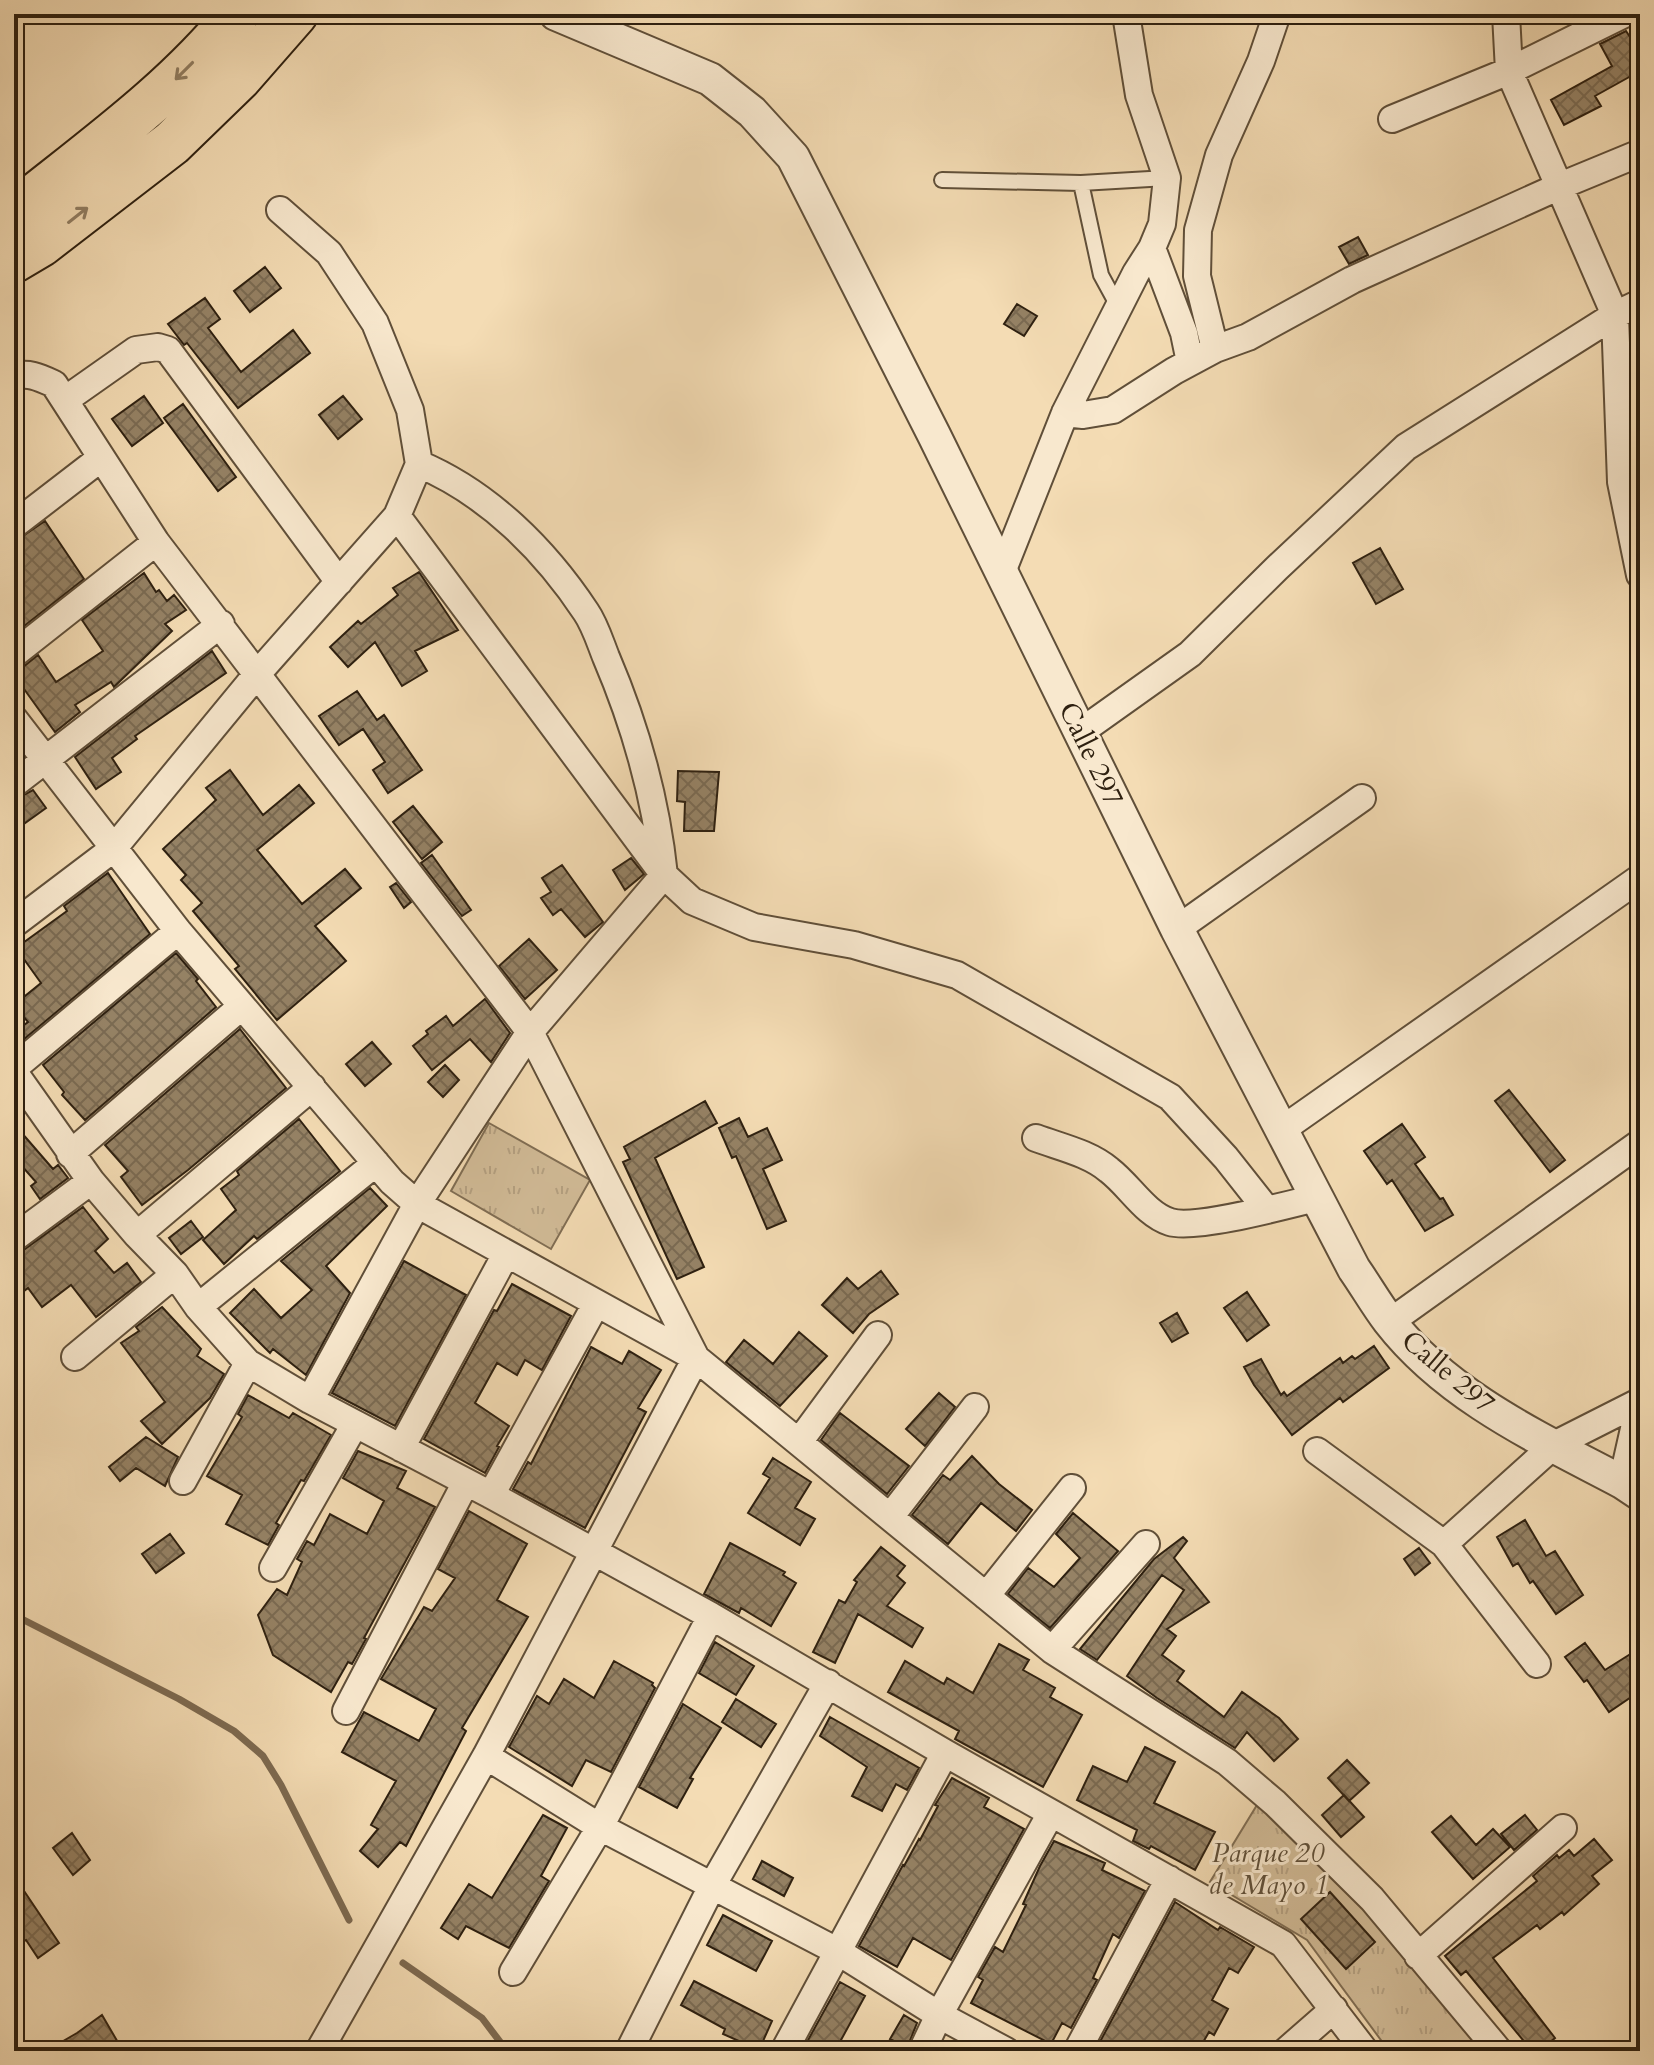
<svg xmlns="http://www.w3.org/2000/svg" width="1654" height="2065" viewBox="0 0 1654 2065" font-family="Cardo,serif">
<defs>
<pattern id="grass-tufts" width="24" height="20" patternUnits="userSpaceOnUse" patternTransform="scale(2)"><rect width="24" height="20" fill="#d2bc98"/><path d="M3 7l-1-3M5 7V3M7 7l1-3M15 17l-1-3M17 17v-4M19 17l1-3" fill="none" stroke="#b5a182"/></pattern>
<pattern id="building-cross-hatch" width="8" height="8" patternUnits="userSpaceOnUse" patternTransform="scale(2)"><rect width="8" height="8" fill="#958265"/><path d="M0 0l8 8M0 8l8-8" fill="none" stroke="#7a6a52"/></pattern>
</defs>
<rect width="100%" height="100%" fill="#f4dcb4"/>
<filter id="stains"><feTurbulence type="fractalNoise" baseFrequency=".0025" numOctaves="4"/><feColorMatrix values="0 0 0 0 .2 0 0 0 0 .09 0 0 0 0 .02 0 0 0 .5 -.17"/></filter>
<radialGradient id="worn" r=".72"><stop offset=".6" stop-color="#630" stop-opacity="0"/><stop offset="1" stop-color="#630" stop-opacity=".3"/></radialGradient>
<!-- grass -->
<path fill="url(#grass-tufts)" stroke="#806e54" stroke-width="2" d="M489 1123 590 1180 551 1249 451 1191Z
M1257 1805 1278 1820 1361 1901 1487 2051H1389L1307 1940 1210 1882Z"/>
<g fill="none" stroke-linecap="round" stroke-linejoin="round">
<!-- stream -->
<path stroke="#7d6a51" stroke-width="7" d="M14 1615 179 1699 234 1731 263 1756 281 1785 349 1920
M403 1963 482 2018 507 2051"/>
</g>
<!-- building -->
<path fill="url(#building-cross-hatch)" stroke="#2e2010" stroke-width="2" d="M1626 31 1640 52V71L1595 96 1601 106 1564 125 1551 100 1612 66 1600 44Z
M1358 237 1368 255 1349 264 1339 247Z
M265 267 281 288 250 312 234 291Z
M205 298 220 319 208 328 241 372 293 330 310 353 238 408 187 343 184 345 168 324Z
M1017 304 1037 316 1024 336 1004 324Z
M144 396 163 423 132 446 112 419Z
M343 396 362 419 338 439 319 415Z
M183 404 236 477 218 491 164 418Z
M45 521 84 579 14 634V542Z
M1380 548 1403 589 1376 604 1353 563Z
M419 572 458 630 415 651 427 671 402 686 375 642 348 667 330 647 358 621 361 624 398 595 393 588Z
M144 573 156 592 159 590 167 601 174 595 186 610 165 624 172 631 117 684 114 687 111 682 75 705 80 712 55 732 14 675V670L23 667 38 655 56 682 103 651 82 620Z
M212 651 226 673 135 736 137 739 112 758 121 772 96 789 75 757Z
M357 691 377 720 384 715 422 770 388 793 373 770 385 762 363 729 339 745 319 716Z
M230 770 263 815 299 785 314 803 257 850 302 904 345 869 361 888 315 926 346 961 277 1020 235 969 239 966 193 911 202 903 181 880 186 875 163 849 216 800 206 788Z
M678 771 719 772 714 831H684L685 802 677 801Z
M33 790 46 808 14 831V800Z
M413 806 442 842 422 859 393 822Z
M432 855 471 910 462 916 421 863Z
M631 858 644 874 625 890 613 870Z
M562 865 603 922 585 937 561 909 553 915 541 898 551 892 542 878Z
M108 873 150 934 23 1040 16 1031 28 1022 14 1005 41 983 16 948 67 911 64 906Z
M396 883 411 902 404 908 390 887Z
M529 939 557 970 525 999 499 966Z
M176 953 198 979 196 981 216 1007 85 1120 62 1095 64 1092 43 1065Z
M485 999 510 1033 491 1062 470 1039 432 1070 413 1046 428 1034 426 1031 446 1016 453 1026Z
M240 1029 286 1088 188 1170 142 1205 121 1177 128 1171 105 1145Z
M372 1042 391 1064 365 1086 346 1064Z
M445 1065 459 1080 443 1097 428 1082Z
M1509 1090 1565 1160 1550 1172 1495 1101Z
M705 1101 717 1123 655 1158 704 1267 677 1279 623 1162 630 1159 624 1147Z
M739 1118 748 1137 767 1128 782 1160 763 1169 786 1221 767 1229 736 1156 732 1158 719 1128Z
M299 1119 340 1171 257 1239 254 1236 224 1264 203 1240 236 1210 221 1189 239 1175 237 1171Z
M14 1124 53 1169 58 1165 68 1178 40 1199 31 1186 36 1182 14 1157Z
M1402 1124 1425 1157 1415 1164 1440 1199 1443 1198 1453 1215 1425 1231 1392 1180 1387 1184 1364 1151Z
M370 1188 387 1206 326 1266 350 1293 306 1375 273 1349 270 1353 230 1313 254 1289 281 1318 312 1290 281 1261Z
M83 1207 108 1239 95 1251 114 1273 127 1263 141 1282 96 1317 71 1285 42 1307 28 1288 14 1299V1257Z
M191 1221 203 1237 181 1254 169 1238Z
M404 1261 466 1295 395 1426 332 1393Z
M881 1271 898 1294 869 1314 853 1333 822 1305 847 1278 858 1289Z
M512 1284 571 1316 542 1370 525 1360 517 1375 497 1363 475 1403 509 1426 497 1446 499 1447 485 1473 424 1439 494 1310 497 1311Z
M1247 1292 1269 1325 1247 1341 1224 1308Z
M162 1307 201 1349 197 1356 224 1374 210 1398 162 1444 141 1421 165 1402 121 1343 139 1331 136 1327Z
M1177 1313 1188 1333 1172 1342 1160 1323Z
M799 1332 827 1356 780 1406 726 1362 744 1340 773 1364Z
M1374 1346 1389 1368 1343 1402 1340 1398 1292 1435 1254 1385 1244 1367 1261 1359 1281 1395 1284 1392 1287 1396 1340 1358 1343 1363 1352 1356 1355 1359Z
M591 1347 622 1364 629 1351 661 1370 638 1408 646 1412 585 1528 513 1489 528 1462 531 1464Z
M939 1393 955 1407 925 1446 906 1429Z
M248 1395 289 1418 293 1413 331 1435 304 1481 301 1480 276 1523 279 1525 268 1545 226 1524 242 1495 207 1476 242 1417 238 1414Z
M840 1413 909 1466 887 1494 821 1440Z
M146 1437 178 1457 165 1486 136 1468 120 1481 109 1467Z
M358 1451 406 1471 397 1488 435 1507 364 1638 366 1639 352 1664 348 1662 331 1692 273 1655 258 1615 277 1589 287 1595 302 1562 297 1559 307 1541 314 1545 330 1514 367 1534 384 1501 343 1478Z
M972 1456 999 1484 1032 1510 1016 1531 981 1503 948 1544 912 1515 943 1475 950 1480Z
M773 1458 811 1482 795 1508 815 1519 800 1545 748 1513 770 1478 763 1474Z
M469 1511 527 1544 497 1600 528 1617 462 1728 466 1731 406 1846 400 1842 378 1867 360 1851 378 1829 371 1825 396 1781 342 1752 364 1712 419 1741 436 1709 381 1679 424 1607 432 1611 455 1578 438 1569Z
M1073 1513 1118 1551 1050 1628 1008 1594 1028 1568 1054 1587 1080 1558 1056 1534Z
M1525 1520 1546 1556 1555 1551 1583 1595 1556 1614 1533 1581 1530 1583 1518 1563 1513 1566 1497 1537Z
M170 1534 184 1553 156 1573 142 1554Z
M1183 1537 1187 1541 1174 1558 1209 1602 1167 1629 1176 1636 1162 1655 1184 1671 1177 1681 1224 1717 1242 1692 1279 1718 1298 1739 1274 1761 1247 1732 1235 1748 1157 1698 1127 1676 1184 1590 1162 1575 1097 1660 1080 1649 1154 1559Z
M730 1543 785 1572 783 1575 796 1583 771 1626 741 1608 739 1613 704 1594Z
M881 1547 905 1566 897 1576 905 1583 887 1606 923 1628 912 1647 858 1614 835 1663 813 1652 839 1600 845 1603 857 1582 854 1580Z
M1419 1548 1430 1563 1415 1575 1404 1559Z
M715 1642 754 1666 736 1695 699 1673Z
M1585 1643 1605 1670 1640 1648V1691L1609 1712 1587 1680 1584 1682 1565 1657Z
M999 1644 1029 1660 1023 1670 1055 1688 1050 1697 1082 1715 1043 1787 955 1739 959 1731 888 1692 905 1661 944 1684 947 1678 973 1693Z
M614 1661 653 1683 652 1685 655 1688 611 1772 586 1760 572 1786 509 1747 537 1696 549 1704 564 1679 594 1698Z
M736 1699 776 1724 761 1747 722 1722Z
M683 1704 721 1728 690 1778 693 1779 677 1808 639 1787Z
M830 1717 919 1768 907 1790 896 1784 882 1811 852 1796 867 1767 820 1736Z
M1145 1747 1175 1762 1154 1803 1215 1832 1195 1870 1151 1846 1149 1849 1133 1841 1137 1830 1077 1800 1093 1766 1127 1782Z
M1347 1760 1369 1783 1349 1801 1328 1778Z
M952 1778 989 1798 984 1807 1024 1829 951 1960 913 1938 897 1967 859 1946 903 1865 904 1866 919 1839 920 1840 938 1806 935 1805Z
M1344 1795 1364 1817 1341 1837 1322 1815Z
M543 1815 567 1828 541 1876 549 1881 509 1948 466 1926 458 1939 441 1928 469 1884 492 1898Z
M1525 1815 1537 1830 1514 1850 1501 1834Z
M1451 1816 1476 1845 1493 1829 1510 1847 1473 1879 1432 1832Z
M72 1833 90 1860 73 1875 53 1848Z
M1594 1839 1612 1860 1592 1876 1599 1884 1564 1915 1562 1912 1540 1929 1537 1925 1493 1958 1555 2038 1539 2051H1532L1466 1971 1461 1975 1445 1956 1537 1881 1533 1876 1557 1855 1559 1858 1569 1850 1574 1856Z
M1054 1841 1105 1863 1102 1870 1145 1891 1119 1938 1113 1934 1093 1978 1097 1980 1071 2028 1062 2023 1051 2044 971 2003 983 1980 978 1977 995 1947 1003 1952 1026 1905 1023 1904 1040 1866Z
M762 1861 793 1878 784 1896 753 1879Z
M14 1876 59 1943 38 1958 26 1940 14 1946Z
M1330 1892 1375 1942 1346 1969 1301 1919Z
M1175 1902 1218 1930 1220 1927 1254 1947 1238 1973 1229 1968 1212 2000 1228 2009 1214 2035 1209 2032 1198 2051H1095Z
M723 1915 772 1941 756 1971 707 1945Z
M694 1981 772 2021 759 2050 723 2034 725 2029 681 2005Z
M840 1982 865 1996 835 2051H802Z
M102 2015 123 2051H46L77 2033Z
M904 2015 917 2023 907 2048 890 2039Z"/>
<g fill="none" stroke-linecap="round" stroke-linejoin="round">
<defs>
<path id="service" d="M942 180 1081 183 1167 178
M1081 183 1101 275 1119 308"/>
<path id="minor" d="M1506 14 1509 71 1615 315 1621 482 1640 575
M1392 119 1509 71 1624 14
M1152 248 1184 333 1190 362
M1215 349 1197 276 1198 230 1219 155 1261 61 1277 14
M14 377C27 371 41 378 54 384L156 542 530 1032 696 1358 486 1756 319 2051
M65 400 136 350 158 347 168 350 339 582
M1065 413 1083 415 1113 410 1174 371 1215 349 1248 337 1352 280 1560 186 1640 153
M419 464C488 493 545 550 586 612 595 625 600 642 606 657 636 727 656 799 664 875L692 901 754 927 854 945 957 975 1170 1097 1226 1158 1267 1210
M14 525 101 458
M1002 572 1065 413 1136 273 1152 248 1162 224 1167 178 1139 95 1126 14
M14 654 156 542
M14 719 178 931 392 1182 417 1204 696 1358 1052 1650 1227 1762 1275 1803 1372 1899 1499 2051
M1079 733 1190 654 1277 568 1406 447 1615 315 1640 303
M14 784 221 624
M14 924 113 849 258 673 397 516 419 464 410 410 375 323 329 253 280 210
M1177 929 1362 798
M14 1068 178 931
M14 1072 91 1181 137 1235 175 1274 198 1307 248 1363 310 1400 491 1495 711 1616 945 1753 1283 1944 1365 2051
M1280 1131 1640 878
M1036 1138C1060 1147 1089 1153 1109 1170 1130 1186 1145 1214 1170 1222 1195 1230 1287 1205 1316 1198
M70 1154 242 1006
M137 1235 312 1087
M14 1238 91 1181
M198 1307 376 1163
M1390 1322 1640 1143
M75 1357 175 1274
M310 1400 417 1204 530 1032 664 875 397 516
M799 1442 878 1335
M401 1448 506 1254
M1317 1451 1444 1544 1537 1664
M183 1481 248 1363
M1622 1482 1640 1402
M491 1495 596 1304
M890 1517 975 1407
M1444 1544 1554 1445 1639 1402
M273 1568 355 1424
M986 1596 1072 1488
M1052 1650 1146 1544
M346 1711 466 1482
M486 1756 600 1827 837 1951 939 2015 1006 2051
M1418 1956 1563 1828
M513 1972 600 1827 711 1616
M629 2051 712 1886 828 1683
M784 2051 945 1753
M922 2051 939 2015 1051 1813
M1077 2051 1169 1879
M1286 2051 1334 2009"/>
<path id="tertiary" d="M556 14 710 79 752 112 793 157 934 435 1177 929 1354 1269C1366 1286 1376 1304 1389 1321 1448 1397 1539 1438 1622 1482L1640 1494"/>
<path id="trunk" d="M14 209 30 200C103 142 178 87 237 14
M14 260 41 244 172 143 239 78 295 14"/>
</defs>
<!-- service casing -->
<use href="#service" stroke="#604f39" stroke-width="18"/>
<!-- minor casing -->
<use href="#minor" stroke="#604f39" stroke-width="30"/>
<!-- tertiary casing -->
<use href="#tertiary" stroke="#604f39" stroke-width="36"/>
<!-- trunk casing -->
<use href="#trunk" stroke="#2e2010" stroke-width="48"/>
<!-- service -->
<use href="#service" stroke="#f8e8ce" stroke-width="14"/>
<!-- minor -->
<use href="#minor" stroke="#f8e8ce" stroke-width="26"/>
<!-- tertiary -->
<use href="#tertiary" stroke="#f8e8ce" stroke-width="32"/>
<!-- trunk -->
<use href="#trunk" stroke="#f4dcb4" stroke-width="44"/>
</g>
<!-- one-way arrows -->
<defs><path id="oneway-shaft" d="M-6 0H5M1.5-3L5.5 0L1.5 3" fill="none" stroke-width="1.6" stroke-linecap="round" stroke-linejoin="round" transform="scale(2)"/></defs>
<g stroke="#917e62">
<use href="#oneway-shaft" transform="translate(184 71) rotate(135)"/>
<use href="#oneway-shaft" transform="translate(78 215) rotate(-38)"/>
</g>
<g text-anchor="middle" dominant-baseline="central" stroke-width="6" stroke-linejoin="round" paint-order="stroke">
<!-- street labels -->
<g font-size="28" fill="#2e2010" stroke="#f8e8ce">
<text transform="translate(1091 754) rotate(64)">Calle 297</text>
<text transform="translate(1448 1372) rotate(40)">Calle 297</text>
</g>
<!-- park labels -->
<g font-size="28" font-style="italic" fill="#5f4f39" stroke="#f8e8ce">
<text x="1268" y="1853">Parque 20<tspan x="1268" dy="32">de Mayo 1</tspan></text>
</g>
</g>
<!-- margin -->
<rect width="1654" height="2065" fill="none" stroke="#f4dcb4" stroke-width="48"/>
<rect x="16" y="16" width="1622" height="2033" fill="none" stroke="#2e2010" stroke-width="4"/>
<rect x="24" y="24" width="1606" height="2017" fill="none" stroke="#2e2010" stroke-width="2"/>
<rect width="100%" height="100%" filter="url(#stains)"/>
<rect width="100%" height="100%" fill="url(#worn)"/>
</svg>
